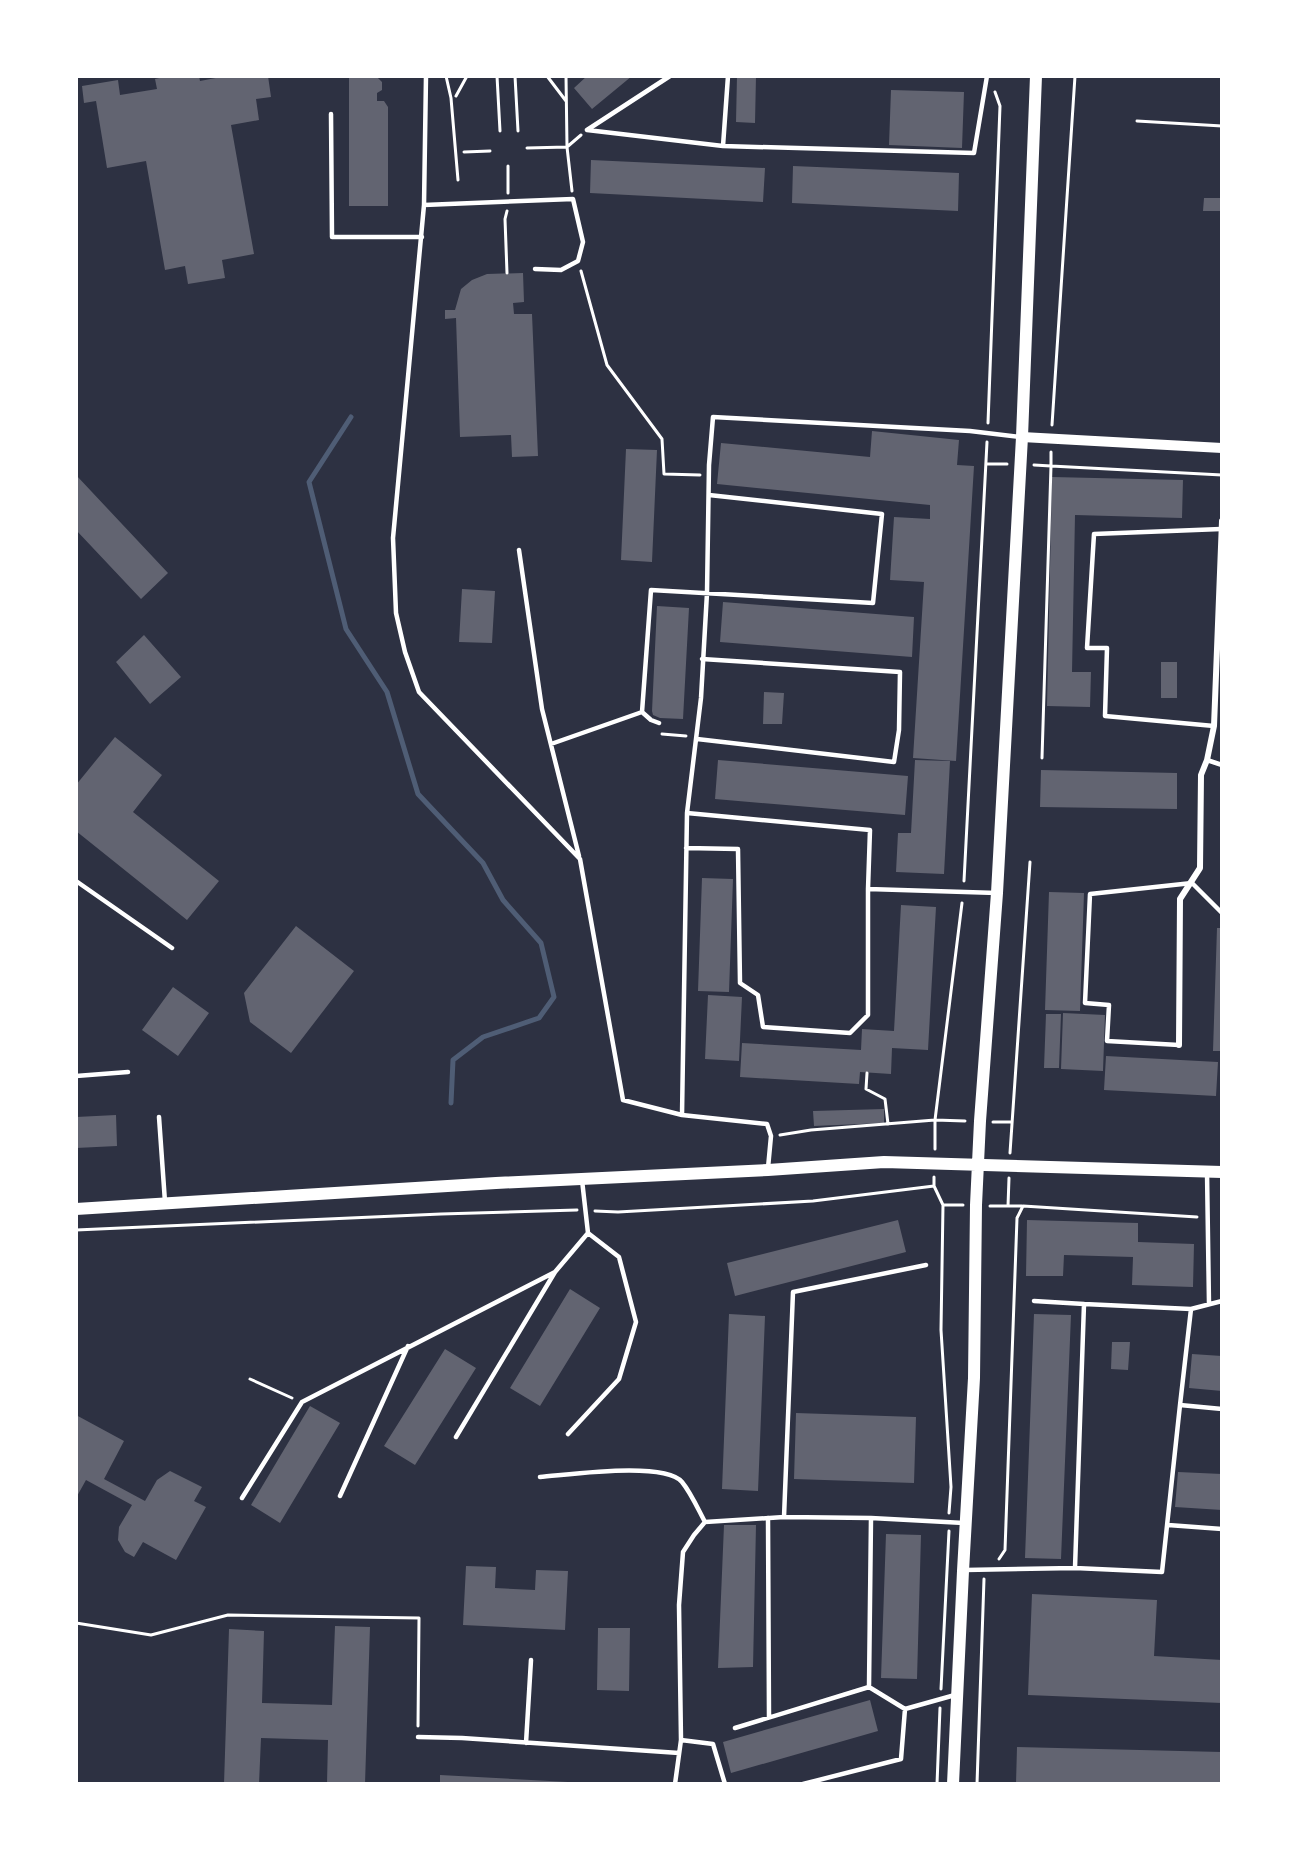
<svg xmlns="http://www.w3.org/2000/svg" width="1298" height="1860" viewBox="0 0 1298 1860" font-family="'Source Sans 3',sans-serif">
<rect width="100%" height="100%" fill="#2d3142"/>
<g fill="none" stroke-linecap="round" stroke-linejoin="round">
<!-- stream -->
<path stroke="#4f5d75" stroke-width="5" d="M351 417 309 482 346 629 387 692 418 794 483 863 503 900 541 943 554 997 539 1018 483 1037 453 1060 451 1103"/>
</g>
<!-- building -->
<path fill="#626471" d="M168 76H199L200 81 226 76H268L271 97 256 99 259 120 231 125 254 254 222 260 225 278 188 284 185 266 165 270 146 161 107 168 96 101 84 103 82 86 118 80 120 95 157 89 155 79Z
M587 76H632L592 109 574 88Z
M737 76H756L755 123 736 122Z
M349 77H377L382 82V90L377 93V101H384L388 107V206H349Z
M891 90 964 92 962 148 889 145Z
M591 160 765 168 763 202 590 193Z
M793 166 959 173 958 211 792 203Z
M1204 198H1222V211H1203Z
M523 273 524 302 513 303 514 314H532L538 456 512 457 511 435 460 437 456 318 445 319V310H455L461 289 472 280 487 274Z
M872 431 959 440 957 465 974 466 956 761 913 758 924 582 890 580 894 517 930 519V505L717 484 721 443 870 457Z
M626 449 657 450 652 562 621 560Z
M76 475 168 573 141 599 76 530Z
M1052 477 1183 480 1182 518 1075 515 1072 672H1091L1090 707 1047 706Z
M462 589 495 591 492 643 459 642Z
M723 602 914 617 912 657 720 642Z
M657 606 689 608 683 719 660 718 653 715 652 711Z
M144 635 181 677 150 704 116 662Z
M1161 662H1177V698H1161Z
M764 692 784 693 782 724H763Z
M115 737 162 775 133 812 219 881 187 920 76 831V785Z
M718 760 908 776 905 815 715 799Z
M915 760 950 761 944 874 896 872 898 833H911Z
M1041 770 1177 773V809L1040 807Z
M702 878 733 879 729 992 698 991Z
M1049 892 1084 893 1080 1011 1045 1010Z
M901 905 936 907 928 1050 892 1048 891 1074 860 1072 859 1084 740 1077 742 1043 861 1050 862 1029 894 1031Z
M296 926 354 971 291 1053 250 1022 244 993Z
M1217 928H1222V1051H1213Z
M173 987 209 1013 178 1056 142 1030Z
M708 995 742 997 739 1061 705 1059Z
M1063 1013 1105 1015 1103 1071 1061 1069Z
M1046 1014H1061L1059 1068H1044Z
M1106 1056 1218 1062 1216 1096 1104 1090Z
M884 1109V1123L814 1126 813 1111Z
M116 1115 117 1146 76 1148V1117Z
M898 1220 906 1252 735 1296 727 1263Z
M1027 1220 1138 1223V1242L1194 1244 1193 1287 1132 1285 1133 1257 1064 1255 1063 1276H1026Z
M570 1289 600 1308 540 1406 510 1388Z
M729 1314 765 1316 758 1491 722 1489Z
M1034 1314 1071 1315 1061 1559 1025 1558Z
M1112 1342H1130L1128 1370 1111 1369Z
M445 1349 476 1368 415 1465 384 1446Z
M1192 1354 1222 1356V1391L1189 1388Z
M310 1406 340 1423 280 1523 251 1505Z
M796 1413 916 1417 914 1483 794 1479Z
M76 1415 124 1441 104 1479 145 1501 157 1480 170 1471 202 1487 194 1501 206 1507 176 1560 143 1542 134 1557 125 1552 118 1540 119 1527 132 1505 86 1480 76 1498Z
M1178 1472 1222 1474V1510L1175 1507Z
M724 1525H756L753 1667 718 1668Z
M886 1534 921 1535 917 1679 881 1678Z
M466 1566 496 1567 495 1588 535 1590 536 1570 568 1571 565 1630 463 1625Z
M1032 1594 1157 1600 1154 1656 1222 1660V1703L1028 1695Z
M335 1626 370 1627 365 1784H327L328 1740 261 1738 259 1784H224L229 1629 264 1631 262 1703 332 1705Z
M598 1628H630L629 1691 597 1690Z
M870 1700 878 1731 731 1773 723 1742Z
M1017 1747 1222 1752V1784H1016Z
M440 1775 568 1782V1784H440Z"/>
<g fill="none" stroke-linecap="round" stroke-linejoin="round">
<!-- path -->
<path stroke="#fff" stroke-width="3" d="M446 76 451 98 458 180
M497 76 500 131
M515 76 518 131
M547 76 566 101
M456 96 467 76
M1137 121 1222 126
M527 148 567 147 566 76
M464 152 490 151
M508 166V193
M572 191 567 147 581 135
M507 211 505 219 507 273
M581 271 607 365 662 439 664 474 700 475
M988 423 1000 106 995 92
M1052 425 1075 76
M986 464H1007
M1034 465 1051 466V452
M662 734 686 736
M1042 758 1051 466 1222 475
M964 881 987 442
M867 1073 866 1089 885 1099 888 1124
M993 1122H1012
M780 1135 811 1130 935 1120 962 903
M935 1149V1120L965 1121
M1010 1153 1030 862
M934 1177V1186L943 1205 941 1330 951 1487 949 1513
M943 1205H963
M990 1206H1022
M1008 1206 1009 1178
M595 1211 618 1212 813 1201 934 1186
M76 1230 441 1214 577 1210
M250 1379 292 1398
M999 1559 1005 1550 1017 1218 1023 1206 1197 1217
M76 1623 151 1635 228 1615 419 1618 418 1726
M941 1689 949 1531
M937 1784 940 1708
M977 1784 984 1579"/>
<!-- service -->
<path stroke="#fff" stroke-width="4.5" d="M426 76 424 205 393 538 396 613 405 652 419 692 580 859 623 1100 682 1115
M670 76 587 130 723 146 974 153 987 76
M331 114 332 237H422
M723 146 728 76
M424 205 573 199 583 242 578 261 561 270 535 269
M519 550 542 709 579 856
M642 712 651 720 659 723
M1214 726 1105 716 1107 648H1087L1094 534 1221 529
M697 739 894 762 899 730 900 672 702 659
M551 744 642 712 651 590 873 603 882 514 709 495
M1207 760 1222 765
M686 848 738 849 740 983 758 995 763 1027 850 1033 868 1015V889L870 830 687 813
M76 881 172 948
M868 889 997 893
M1179 1045 1107 1041 1109 1005 1085 1003 1090 894 1192 883 1222 913
M76 1076 128 1072
M159 1117 165 1202
M768 1168 771 1136 767 1124 682 1115 687 813 701 698 707 593 709 465 713 417 970 431 1020 437
M1207 1172 1209 1304
M1034 1301 1084 1304
M1191 1309 1180 1405 1222 1409
M568 1434 619 1379 636 1322 619 1257 588 1233
M456 1437 555 1272 588 1233 582 1180
M540 1477C568 1475 664 1461 682 1482 691 1493 698 1509 705 1522
M340 1496 408 1346
M242 1498 302 1402 555 1272
M784 1517 793 1292 926 1265
M768 1518 769 1717
M1168 1525 1222 1529
M1075 1568 1162 1572 1180 1405
M965 1570 1075 1568 1084 1304 1191 1309 1222 1301
M869 1687 871 1518
M735 1728 869 1687 905 1709 955 1695
M418 1737 462 1738 679 1753
M526 1743 531 1660
M675 1784 681 1740
M725 1784 713 1744 681 1740 679 1605 683 1552 694 1535 705 1522 784 1517 871 1518 964 1523
M803 1784 901 1759 905 1709"/>
<!-- minor -->
<path stroke="#fff" stroke-width="6" d="M1179 1045 1180 899 1200 868 1201 775 1207 760 1214 726 1222 521"/>
<!-- tertiary -->
<path stroke="#fff" stroke-width="10" d="M1022 437 1222 448"/>
<!-- secondary -->
<path stroke="#fff" stroke-width="12" d="M76 1209 496 1183 768 1170 884 1162 1222 1172
M953 1784 963 1571 974 1378 976 1205 980 1121 997 893 1022 437 1036 76"/>
</g>
<!-- border -->
<rect width="1298" height="1860" fill="none" stroke="#ffffff" stroke-width="156"/>
</svg>
